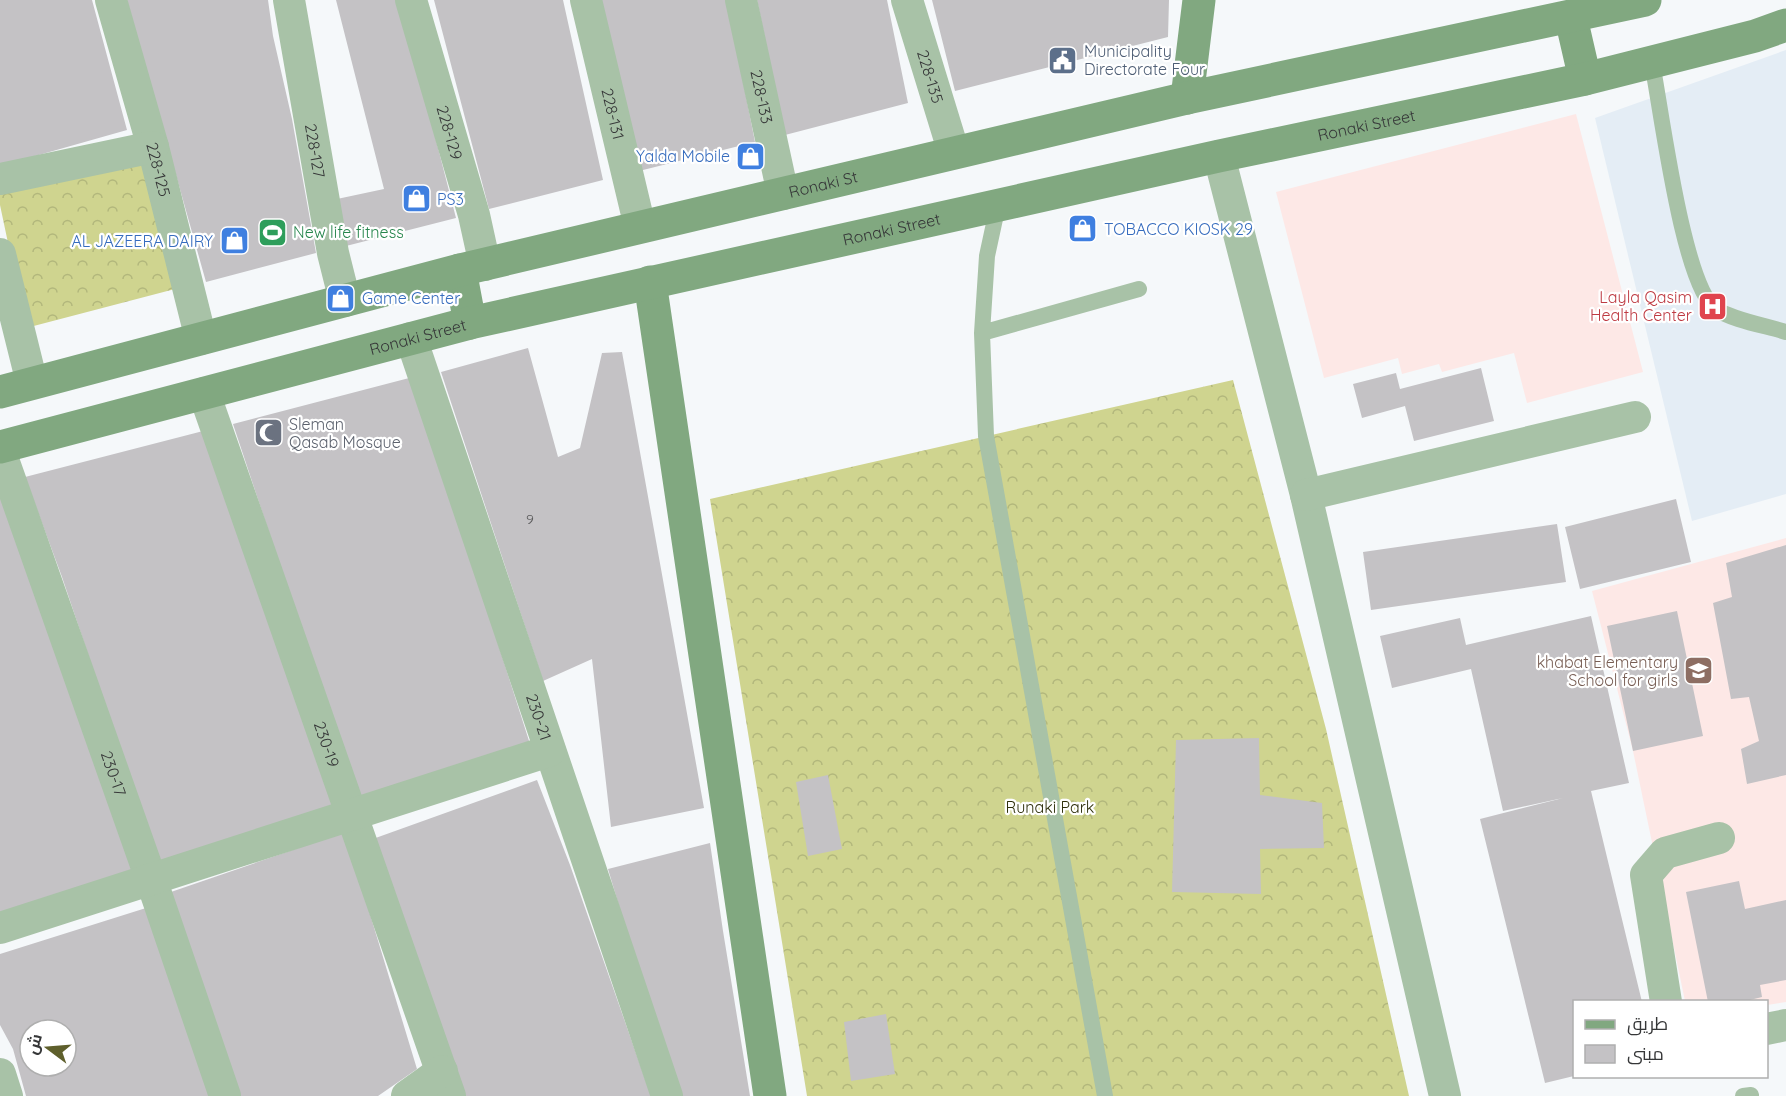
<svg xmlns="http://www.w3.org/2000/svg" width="1786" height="1096" viewBox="0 0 1786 1096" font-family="Quicksand,Cairo,sans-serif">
<defs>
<pattern id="forest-crowns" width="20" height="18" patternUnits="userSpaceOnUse" patternTransform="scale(1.5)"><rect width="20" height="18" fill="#cfd48f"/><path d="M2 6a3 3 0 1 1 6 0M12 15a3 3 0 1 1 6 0" fill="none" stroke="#b2b77c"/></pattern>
</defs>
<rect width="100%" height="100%" fill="#f5f8fa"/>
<!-- education -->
<path fill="#fde8e6" d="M1576 114 1643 372 1527 403 1514 353 1442 372 1439 364 1402 374 1398 358 1324 378 1276 192Z
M1786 538V1002L1767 1005 1766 1002 1685 1001 1633 751 1592 591Z"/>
<!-- built -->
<path fill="#e4edf5" d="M1786 50V494L1692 521 1595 118Z"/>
<!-- forest -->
<path fill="url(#forest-crowns)" d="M147 153 175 289 26 328 0 205V186Z
M1233 380 1326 729 1409 1096H807L710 499Z"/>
<!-- building -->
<path fill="#c4c2c5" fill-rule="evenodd" d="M0 0H92L127 130 0 166Z
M127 0H268L273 36 292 119 316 253 206 282Z
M336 0H400L456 218 346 246 337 199 384 189Z
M434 0H563L603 180 489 209Z
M597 0H727L755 142 635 172Z
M757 0H887L908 103 785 135Z
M932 0H1169L1168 37 955 91Z
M528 348 558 457 580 448 602 353 622 352 704 808 611 827 592 659 543 681 441 372Z
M1481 368 1494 421 1414 441 1405 406 1362 418 1353 384 1396 373 1400 389Z
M413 377 530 744 358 800 233 424Z
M207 430 339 805 158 862 62 577 25 477Z
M0 483 139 874 0 915Z
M1676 499 1691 562 1580 589 1565 527Z
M1557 524 1566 582 1371 610 1363 552Z
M1786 545V775L1747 784 1741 749 1759 741 1749 697 1731 699 1713 603 1732 597 1726 563Z
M1677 611 1703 736 1633 751 1607 626Z
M1591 616 1629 783 1591 791 1642 1002H1574V1076L1545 1083 1480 819 1563 798 1503 811 1471 669 1392 688 1380 636 1460 618 1466 645Z
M1259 738 1260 795 1322 803 1324 848 1260 849 1261 894 1172 892 1176 740Z
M828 775 842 849 808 856 796 782Z
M537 780 570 865 651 1096H459L370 840Z
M345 832 417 1069 378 1096H236L168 893Z
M710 843 723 931 750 1096H676L608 869Z
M1739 881 1745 909 1786 900V980L1760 985 1762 997 1742 1002H1708L1686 892Z
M146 908 209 1096H26L13 1049 0 1025V954ZM30 1030H66V1066H30Z
M886 1014 895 1074 851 1081 844 1022Z"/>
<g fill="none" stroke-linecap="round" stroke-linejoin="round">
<!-- lane -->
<path stroke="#a8c2a7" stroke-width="16" d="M1652 63C1661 108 1683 287 1716 309 1732 320 1767 326 1786 332
M998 205 987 256 982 333 986 436 1105 1096
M982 333 1139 289
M1743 1096 1751 1095"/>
<!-- street -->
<g stroke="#a8c2a7" stroke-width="32">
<path id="s1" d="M111 0 153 147 201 339"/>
<path id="s2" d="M289 0 333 253 345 301"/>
<path id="s3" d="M411 0 474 215 485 265"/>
<path id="s4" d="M586 0 640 227"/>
<path id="s5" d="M741 0 783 194"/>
<path id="s6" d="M907 0 954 153"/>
<path d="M1219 156 1306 495 1445 1096"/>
<path d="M0 179 153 147"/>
<path d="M0 254 32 383"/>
<path id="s7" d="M411 338 667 1096"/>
<path id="s8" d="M204 393 450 1096"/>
<path id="s9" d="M0 451 151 879 225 1096"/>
<path d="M1306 495 1635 417"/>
<path d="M0 928 549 751"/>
<path d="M1666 1002 1646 875 1665 853 1719 838"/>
<path d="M1766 1029 1786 1025"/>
<path d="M0 1074 7 1096"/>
<path d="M407 1096 442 1071"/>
</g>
<!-- secondary -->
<g stroke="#81a880" stroke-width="33">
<path d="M1571 18 1585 79"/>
<path d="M1187 98 1199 0"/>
<path d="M460 270 470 323"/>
<path d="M650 282 770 1096"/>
<path id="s10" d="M0 392 460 270 1187 98 1645 0"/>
<path id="s11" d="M0 447 470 323 1219 156 1585 79 1755 36 1786 25"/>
</g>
</g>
<!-- icons -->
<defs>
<symbol id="civic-square" viewBox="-11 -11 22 22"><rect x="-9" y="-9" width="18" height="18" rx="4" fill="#5c6f8a" stroke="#fff"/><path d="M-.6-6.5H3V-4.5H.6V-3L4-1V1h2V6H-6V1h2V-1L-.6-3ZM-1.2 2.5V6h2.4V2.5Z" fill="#fff"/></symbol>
<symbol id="shop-square" viewBox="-11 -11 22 22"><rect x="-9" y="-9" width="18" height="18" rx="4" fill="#3f7fe0" stroke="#fff"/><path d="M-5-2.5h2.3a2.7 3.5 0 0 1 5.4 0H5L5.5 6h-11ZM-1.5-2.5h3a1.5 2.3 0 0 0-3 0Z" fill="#fff"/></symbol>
<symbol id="stadium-square" viewBox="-11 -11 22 22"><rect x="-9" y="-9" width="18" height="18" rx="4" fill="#2e9e5b" stroke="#fff"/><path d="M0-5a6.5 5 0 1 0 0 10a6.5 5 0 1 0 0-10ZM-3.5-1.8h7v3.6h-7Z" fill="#fff"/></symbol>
<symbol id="hospital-square" viewBox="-11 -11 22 22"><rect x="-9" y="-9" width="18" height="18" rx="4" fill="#e0444e" stroke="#fff"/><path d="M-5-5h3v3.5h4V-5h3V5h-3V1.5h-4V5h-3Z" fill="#fff"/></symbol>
<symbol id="mosque-square" viewBox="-11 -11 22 22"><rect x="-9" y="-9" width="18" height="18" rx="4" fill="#6b7280" stroke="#fff"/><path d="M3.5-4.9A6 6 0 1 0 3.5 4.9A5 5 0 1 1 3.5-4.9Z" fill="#fff"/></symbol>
<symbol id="school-square" viewBox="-11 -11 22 22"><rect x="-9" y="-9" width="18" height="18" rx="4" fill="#8d6e63" stroke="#fff"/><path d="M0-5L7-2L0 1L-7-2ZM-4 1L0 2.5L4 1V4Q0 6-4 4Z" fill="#fff"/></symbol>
</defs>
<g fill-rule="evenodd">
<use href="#civic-square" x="1046" y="44" width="33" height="33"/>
<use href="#shop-square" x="734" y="140" width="33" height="33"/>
<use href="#shop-square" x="400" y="182" width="33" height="33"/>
<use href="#shop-square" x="1066" y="212" width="33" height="33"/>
<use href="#stadium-square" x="256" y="216" width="33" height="33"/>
<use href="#shop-square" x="218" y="224" width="33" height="33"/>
<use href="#shop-square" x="324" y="282" width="33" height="33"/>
<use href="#hospital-square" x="1696" y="290" width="33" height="33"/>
<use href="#mosque-square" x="252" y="416" width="33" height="33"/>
<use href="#school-square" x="1682" y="654" width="33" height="33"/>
</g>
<g text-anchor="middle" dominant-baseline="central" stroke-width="4.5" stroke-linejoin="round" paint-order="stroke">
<!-- number labels -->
<g font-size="14" fill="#5a5a5b">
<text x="530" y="519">9</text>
</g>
<!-- service labels -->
<g font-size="16" fill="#4e5e75" stroke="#fff" text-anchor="start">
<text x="1084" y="51">Municipality<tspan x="1084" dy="18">Directorate Four</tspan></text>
</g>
<!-- street labels -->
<g font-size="16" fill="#363738" stroke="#fff">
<text stroke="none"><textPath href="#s6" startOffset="80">228-135</textPath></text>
<text stroke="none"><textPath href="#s5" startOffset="99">228-133</textPath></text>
<text stroke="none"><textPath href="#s4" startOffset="117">228-131</textPath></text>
<text stroke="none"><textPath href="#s11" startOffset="1404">Ronaki Street</textPath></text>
<text stroke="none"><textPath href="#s3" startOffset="138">228-129</textPath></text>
<text stroke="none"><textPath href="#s2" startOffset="153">228-127</textPath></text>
<text stroke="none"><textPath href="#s1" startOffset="176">228-125</textPath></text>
<text stroke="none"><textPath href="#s10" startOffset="849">Ronaki St</textPath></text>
<text stroke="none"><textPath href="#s11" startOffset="918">Ronaki Street</textPath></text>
<text stroke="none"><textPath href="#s11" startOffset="432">Ronaki Street</textPath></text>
<text stroke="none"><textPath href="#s7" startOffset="400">230-21</textPath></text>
<text stroke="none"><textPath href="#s8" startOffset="372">230-19</textPath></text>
<text stroke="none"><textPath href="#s9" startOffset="342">230-17</textPath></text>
</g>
<!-- shop labels -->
<g font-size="16" fill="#366cbe" stroke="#fff" text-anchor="start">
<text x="730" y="156" text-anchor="end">Yalda Mobile</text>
<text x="437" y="199">PS3</text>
<text x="1104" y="229">TOBACCO KIOSK 29</text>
<text x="213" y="241" text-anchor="end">AL JAZEERA DAIRY</text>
<text x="362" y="298">Game Center</text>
</g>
<!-- leisure labels -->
<g font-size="16" fill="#27864d" stroke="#fff" text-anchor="start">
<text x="293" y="232">New life fitness</text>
</g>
<!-- health labels -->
<g font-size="16" fill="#be3a42" stroke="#fff" text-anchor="end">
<text x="1692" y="297">Layla Qasim<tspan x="1692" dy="18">Health Center</tspan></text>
</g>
<!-- worship labels -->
<g font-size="16" fill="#5b616d" stroke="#fff" text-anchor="start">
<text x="289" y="424">Sleman<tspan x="289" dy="18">Qasab Mosque</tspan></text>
</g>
<!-- education labels -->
<g font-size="16" fill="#785e54" stroke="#fff" text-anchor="end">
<text x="1678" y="662">khabat Elementary<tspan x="1678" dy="18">School for girls</tspan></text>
</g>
<!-- park labels -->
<g font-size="16" fill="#2e2f0b" stroke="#fff">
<text x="1050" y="807">Runaki Park</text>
</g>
</g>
<!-- legend -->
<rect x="1573" y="1000" width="195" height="78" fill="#ffffff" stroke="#afafaf" stroke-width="1.5"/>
<rect x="1585" y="1020" width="30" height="9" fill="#81a880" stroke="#afafaf" stroke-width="1.5"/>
<text x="1627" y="1030" font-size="18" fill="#363738">طريق</text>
<rect x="1585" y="1045" width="30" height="18" fill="#c4c2c5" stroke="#afafaf" stroke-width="1.5"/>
<text x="1627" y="1060" font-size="18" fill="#363738">مبنى</text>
<!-- north arrow -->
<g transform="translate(48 1048) rotate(286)"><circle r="28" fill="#ffffff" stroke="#afafaf" stroke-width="1.5"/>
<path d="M0-4.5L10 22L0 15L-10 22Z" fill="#5e5f2c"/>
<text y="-9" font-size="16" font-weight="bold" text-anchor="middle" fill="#363738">ش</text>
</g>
</svg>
